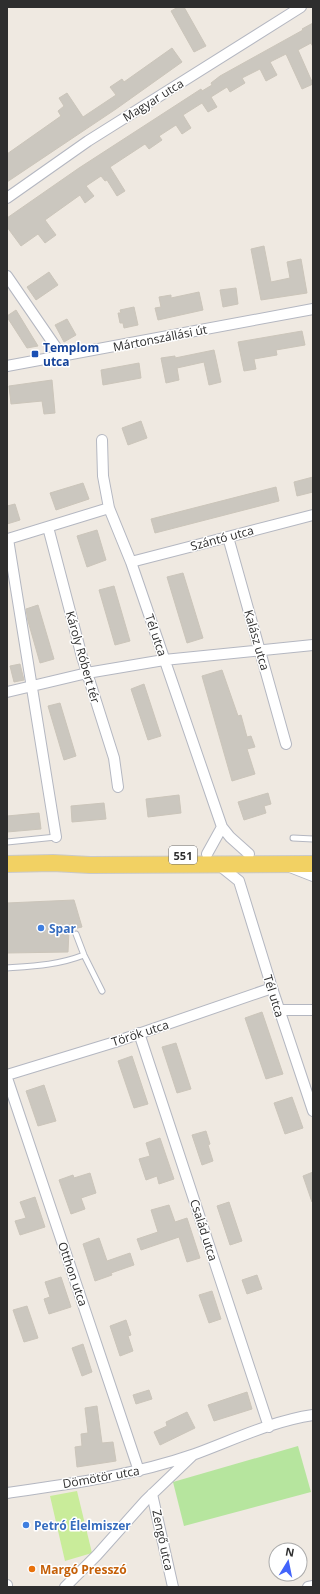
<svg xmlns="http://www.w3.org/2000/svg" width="320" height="1594" viewBox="0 0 320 1594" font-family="'Open Sans',sans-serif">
<rect width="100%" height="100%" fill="#efe9e1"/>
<!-- green -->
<path fill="#b6e59e" d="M298 1446 311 1492 184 1526 173 1482Z"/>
<!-- pitch -->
<path fill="#c9ec9a" d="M77 1491 92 1553 65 1561 50 1496Z"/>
<!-- building -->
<path fill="#cbc7bf" stroke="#cbc5ba" d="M178 7H184L206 46 194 52 171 11Z
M313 23V47L311 43 298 50 313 84 302 89 286 54 270 62 277 75 266 81 260 69 242 78 245 83 230 92 227 87 211 97 217 107 208 112 202 103 183 115 191 128 182 134 176 125 159 136 162 140 149 149 145 144 110 167 125 191 117 196 107 180 105 181 101 176 86 186 94 196 85 203 80 195 45 220 56 235 45 243 38 234 21 246 7 227V218L79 168 201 89 202 91 212 85 211 83 220 76 303 30 302 29Z
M172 48 182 62 116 109 7 182V154L61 116 58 111 64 106 59 98 67 93 83 117 116 95 110 87 122 79 124 82Z
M264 246 271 282 290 278 287 262 301 259 307 293 261 300 251 249Z
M49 272 58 285 36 300 27 287Z
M236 288 238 304 223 307 220 290Z
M199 292 203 310 158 320 155 308 161 307 159 297 171 295V298Z
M134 307 138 325 124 328 123 323H120L118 313H121L120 310Z
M16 310 38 346 27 348 7 317V316Z
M67 319 76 335 64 342 55 325Z
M302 331 305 345 276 350 277 355 254 359 256 369 244 371 238 342Z
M214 350 221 382 209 385 204 362 177 368 179 380 166 383 161 358 175 356V358Z
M139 363 141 378 103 385 101 370Z
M52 380 55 413 44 414 42 401 11 404 9 386Z
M141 421 147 438 128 445 122 428Z
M313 477V492L297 496 294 482Z
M83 483 89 499 56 510 50 493Z
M276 487 279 501 155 533 151 519Z
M15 504 20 520 7 524V506Z
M97 530 106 560 87 567 77 536Z
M183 573 203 638 187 643 167 577Z
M114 586 130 641 115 645 99 590Z
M38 605 54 659 40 663 28 621 26 609Z
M20 664 24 680 14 682 10 666Z
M222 670 238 716 241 715 247 737 251 736 255 747 247 749 255 774 232 781 202 676Z
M144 684 161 736 148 740 131 689Z
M60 703 76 756 64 760 48 706Z
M268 793 271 804 264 806 266 813 244 820 238 802Z
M179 795 181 813 148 817 146 799Z
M104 803 106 819 72 822 71 806Z
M39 813 41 829 7 832V816Z
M74 900 82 927 69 930 68 952 7 953V903Z
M262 1012 283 1074 266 1079 245 1018Z
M176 1043 191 1089 177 1093 162 1047Z
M132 1056 148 1104 134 1108 118 1061Z
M44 1085 56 1121 38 1126 26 1091Z
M292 1097 303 1128 285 1134 274 1103Z
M206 1131 210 1144 208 1145 213 1161 202 1165 192 1135Z
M160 1138 174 1179 159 1184 157 1176 146 1180 139 1159 150 1156 146 1143Z
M313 1172V1202H312L303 1176Z
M90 1173 96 1193 81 1198 85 1209 71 1214 59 1180 73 1175 74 1178Z
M35 1197 45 1227 20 1235 15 1221 26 1218 20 1202Z
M229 1202 242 1241 230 1245 217 1206Z
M169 1205 175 1222 187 1218 200 1258 187 1262 179 1237 141 1250 137 1239 158 1232 151 1210Z
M99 1238 107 1261 130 1253 134 1265 111 1273 112 1275 95 1281 83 1244Z
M257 1275 262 1289 247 1294 242 1280Z
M61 1277 71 1307 49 1314 44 1299 50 1297 45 1282Z
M212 1291 221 1319 209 1323 199 1295Z
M27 1306 38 1338 24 1342 13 1310Z
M126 1320 131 1335 128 1336 133 1351 120 1356 110 1326Z
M83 1344 92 1372 82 1376 72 1348Z
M149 1390 152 1399 136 1404 133 1395Z
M247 1392 252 1409 214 1421 208 1405Z
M97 1406 102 1443 113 1442 116 1461 77 1467 75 1447 82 1446 81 1434 88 1433 85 1408Z
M187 1412 195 1428 160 1445 154 1432 167 1426 166 1422Z"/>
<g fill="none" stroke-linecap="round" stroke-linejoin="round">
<defs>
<path id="lane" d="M293 838 313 839
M7 842 56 837
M76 934 84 955 102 991
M7 968C35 966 58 965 84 955"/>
<path id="street" d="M7 198 88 141 301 7
M7 276 62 356
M7 366 313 309
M102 440 103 476 109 508 131 562 222 827 230 837 249 854
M48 527 82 657 114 758 118 787
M228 537 286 744
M131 562 313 515
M7 692 87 673 164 660 313 645
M56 837 8 539 109 508
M207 854 222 827
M219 865 239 881 272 988 313 1111
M290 867 313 876
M278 1010H313
M139 1033 269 1427
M7 1075 115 1042 272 988
M7 1078 139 1471
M7 1493C70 1484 135 1475 195 1454 233 1440 272 1421 313 1415
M152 1494 173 1587
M7 1585V1587
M65 1587 97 1555 146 1500 193 1455
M308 1587 313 1586"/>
<path id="primary" d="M7 864 53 863 90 865 313 864"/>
</defs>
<!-- lane casing -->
<use href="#lane" stroke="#b4b7c1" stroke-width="7"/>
<!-- street casing -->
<use href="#street" stroke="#b4b7c1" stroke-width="12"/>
<!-- primary casing -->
<use href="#primary" stroke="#c9c9c9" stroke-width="18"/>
<!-- lane -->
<use href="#lane" stroke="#fff" stroke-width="5"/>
<!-- street -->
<use href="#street" stroke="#fff" stroke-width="10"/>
<!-- primary -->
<use href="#primary" stroke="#f2d163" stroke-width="16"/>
</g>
<!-- markers -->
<rect fill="#1a4fb4" stroke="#fff" stroke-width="1.5" x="31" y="350" width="8" height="8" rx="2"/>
<g fill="#3f7fe0" stroke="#fff" stroke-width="1.5">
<circle cx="41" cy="928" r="4"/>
<circle cx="26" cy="1525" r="4"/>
</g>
<circle fill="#e8710a" stroke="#fff" stroke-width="1.5" cx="32" cy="1569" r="4"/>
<g text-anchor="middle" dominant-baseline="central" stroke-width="3" stroke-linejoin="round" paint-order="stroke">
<!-- shield labels -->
<rect fill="#fff" stroke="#6d6d6d" stroke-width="1" x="169" y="846" width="28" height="18" rx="3"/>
<g font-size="11" font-weight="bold" fill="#2e2e2e">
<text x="183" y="855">551</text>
</g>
<!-- street labels -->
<g font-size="12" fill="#2e2e2e" stroke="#fff">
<text transform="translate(153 100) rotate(-32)">Magyar utca</text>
<text transform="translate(160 338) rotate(-11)">Mártonszállási út</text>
<text transform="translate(222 538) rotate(-15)">Szántó utca</text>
<text transform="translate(156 635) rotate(71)">Tél utca</text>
<text transform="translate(257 640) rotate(74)">Kalász utca</text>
<text transform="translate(83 657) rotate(74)">Károly Róbert tér</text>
<text transform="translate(274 996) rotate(73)">Tél utca</text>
<text transform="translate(140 1033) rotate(-18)">Török utca</text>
<text transform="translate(204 1230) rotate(72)">Család utca</text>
<text transform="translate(73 1274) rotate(71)">Otthon utca</text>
<text transform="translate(101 1477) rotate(-10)">Dömötör utca</text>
<text transform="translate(163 1540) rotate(78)">Zengő utca</text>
</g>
<!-- transit labels -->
<g font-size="12" font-weight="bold" fill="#164399" stroke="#fff" text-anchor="start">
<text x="43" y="347">Templom<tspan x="43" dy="14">utca</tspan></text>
</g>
<!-- shop labels -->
<g font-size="12" font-weight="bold" fill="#366cbe" stroke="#fff" text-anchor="start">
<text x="49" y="928">Spar</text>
<text x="34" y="1525">Petró Élelmiszer</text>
</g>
<!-- food labels -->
<g font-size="12" font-weight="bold" fill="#c56008" stroke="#fff" text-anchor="start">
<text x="40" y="1569">Margó Presszó</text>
</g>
</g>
<!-- border -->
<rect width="320" height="1594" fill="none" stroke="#2e2e2e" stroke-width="16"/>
<!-- north arrow -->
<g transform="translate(288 1562) rotate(10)"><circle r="19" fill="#ffffff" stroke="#ababab"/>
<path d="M0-3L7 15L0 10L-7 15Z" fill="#4264fb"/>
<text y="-6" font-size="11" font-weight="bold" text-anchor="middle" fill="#2e2e2e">N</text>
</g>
</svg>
